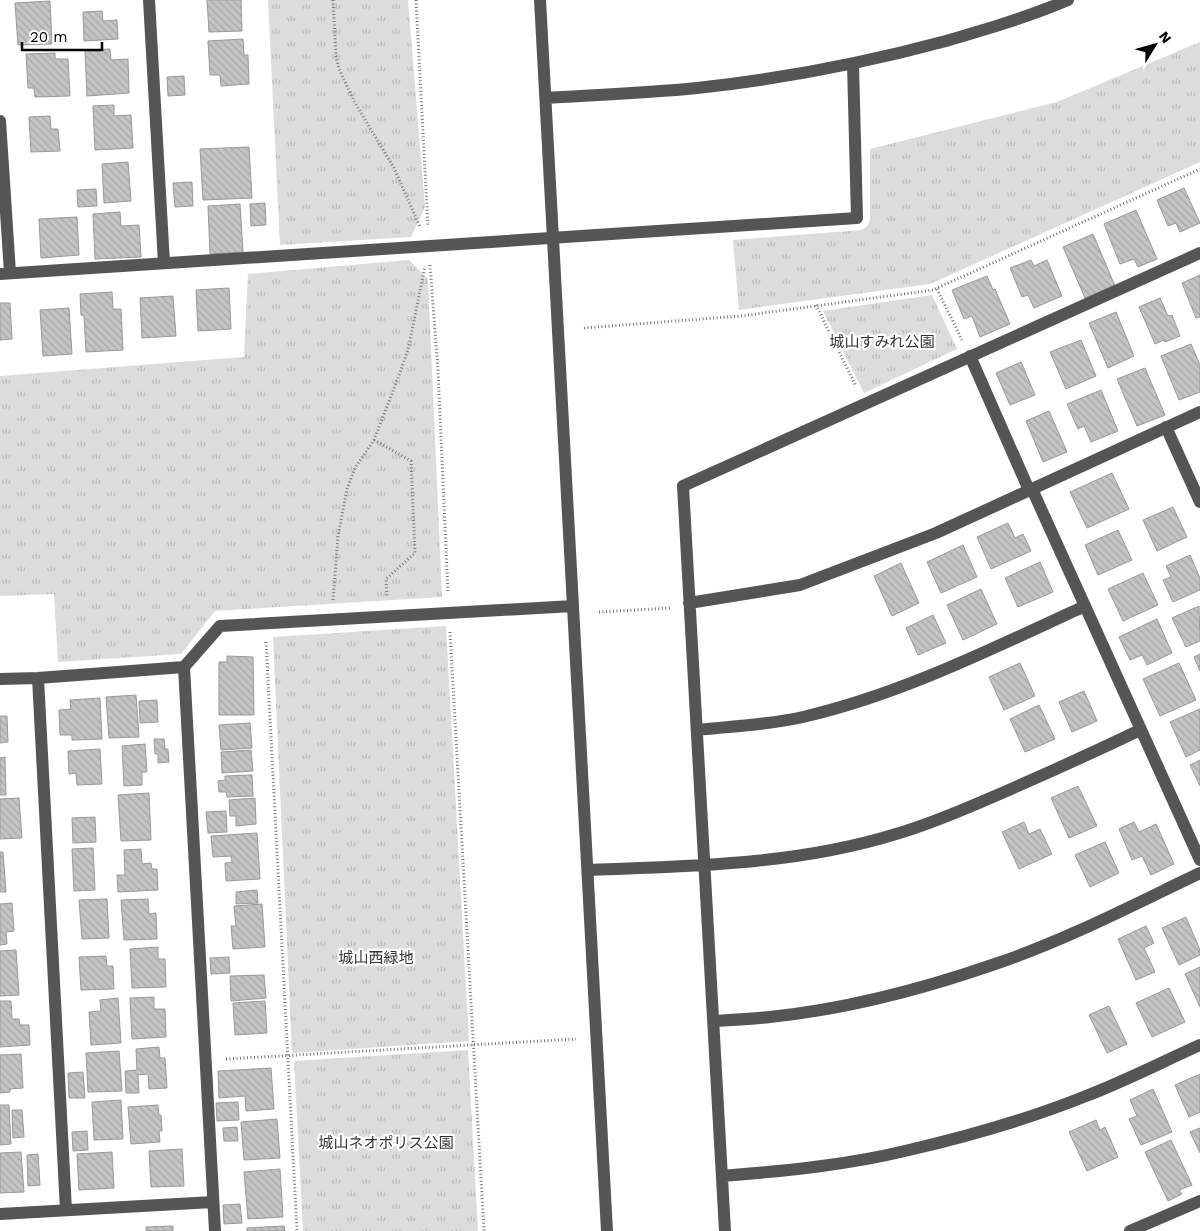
<svg xmlns="http://www.w3.org/2000/svg" width="1200" height="1231" viewBox="0 0 1200 1231" font-family="'Work Sans','Noto Sans JP',sans-serif">
<defs>
<pattern id="grass-tufts" width="24" height="20" patternUnits="userSpaceOnUse" patternTransform="scale(1.25)"><rect width="24" height="20" fill="#dcdcdc"/><path d="M3 7l-1-3M5 7V3M7 7l1-3M15 17l-1-3M17 17v-4M19 17l1-3" fill="none" stroke="#bbb"/></pattern>
<pattern id="building-back-hatch" width="6" height="6" patternUnits="userSpaceOnUse" patternTransform="scale(1.25)"><rect width="6" height="6" fill="#c4c4c4"/><path d="M-1 5l2 2M0 0l6 6M5-1l2 2" fill="none" stroke="#a7a7a7"/></pattern>
</defs>
<rect width="100%" height="100%" fill="#fff"/>
<!-- grass -->
<path fill="url(#grass-tufts)" d="M268 0H408L425 207 411 237 280 245Z
M1200 42V162L930 284 739 310 733 240 862 230 868 225 870 219V149L1057 102Z
M409 260 428 279 442 597 215 611 181 654 58 662 54 594 0 596V376L244 357 248 274Z
M932 295 957 349 864 393 823 311Z
M446 626 469 1041 292 1053 273 637Z
M468 1050 478 1231H303L294 1061Z"/>
<!-- building -->
<path fill="url(#building-back-hatch)" stroke="#999" d="M207 0H241L242 31 209 32Z
M50 1 52 44 18 45 15 3Z
M102 11 103 21 117 20 118 39 84 41 83 12Z
M243 39 244 55H248L249 84 221 86 220 75H210L208 41Z
M110 49 111 60 128 59 129 93 87 96 85 50Z
M55 53V59H68L70 96 35 97 34 88H28L26 54Z
M184 76 185 95 168 96 167 77Z
M114 105V116L131 115 133 148 95 150 93 106Z
M50 116 51 129H58L60 151 31 152 29 117Z
M249 147 252 198 203 200 200 149Z
M128 162 131 201 104 203 102 164Z
M192 182 193 206 175 207 173 183Z
M1184 188 1200 223 1180 232 1176 223 1168 226 1157 200Z
M96 189 97 206 78 207 77 190Z
M265 203 266 225 251 226 250 204Z
M240 204 243 252 210 254 208 206Z
M1136 210 1157 259 1138 267 1134 259 1120 264 1104 224Z
M120 212 121 226 139 225 141 257 95 259 93 214Z
M77 217 79 255 41 258 39 219Z
M1093 234 1115 286 1085 298 1063 247Z
M1031 260 1034 266 1047 260 1062 296 1034 308 1028 295 1022 297 1010 268Z
M1200 275V317L1196 318 1182 283Z
M987 276 993 290 995 289 1010 324 980 337 972 316 964 319 952 290Z
M229 288 231 329 198 331 196 290Z
M112 292 113 309H121L123 350 86 352 84 316 81 315 80 294Z
M173 296 176 336 142 338 140 298Z
M1160 298 1168 316 1172 315 1180 336 1165 342 1164 340 1155 344 1139 307Z
M0 303H10L12 339 0 340Z
M69 308 72 354 43 356 40 310Z
M1116 312 1134 356 1108 368 1089 323Z
M1081 340 1096 376 1066 389 1050 352Z
M1191 344 1200 365V392L1179 400 1161 356Z
M1021 362 1035 395 1010 405 996 373Z
M1145 368 1165 415 1137 426 1117 379Z
M1101 390 1118 431 1091 442 1084 426 1078 429 1067 404Z
M1049 411 1067 452 1043 462 1026 421Z
M1112 473 1129 509 1087 528 1070 492Z
M1173 507 1187 537 1157 551 1143 520Z
M1008 523 1015 538 1023 534 1031 551 991 569 977 537Z
M1118 530 1132 560 1098 575 1085 545Z
M963 545 977 577 941 593 927 562Z
M1190 555 1200 578V590L1173 602 1163 580 1171 577 1166 566Z
M1040 562 1053 592 1018 607 1005 578Z
M901 563 919 603 892 616 874 576Z
M1143 573 1158 605 1123 621 1108 589Z
M981 589 997 624 963 640 947 605Z
M1199 606 1200 641 1186 647 1172 618Z
M933 615 946 643 918 655 906 628Z
M1157 619 1172 653 1147 665 1142 655 1130 660 1119 637Z
M1200 654V671L1194 657Z
M227 656 253 657 254 715H219V662H227Z
M1020 663 1035 696 1004 710 989 677Z
M1179 663 1196 700 1160 716 1143 679Z
M1084 691 1097 721 1072 732 1059 702Z
M136 695 139 737 109 738 106 697Z
M100 698 102 739 72 740V735H60L59 710 71 709 70 700Z
M157 700 158 722 140 723 139 701Z
M1039 705 1055 739 1025 752 1010 719Z
M1200 709V750L1186 757 1170 722Z
M0 716H7L8 742 0 743Z
M250 723 252 748 221 750 219 725Z
M154 739H164L165 749H168L169 762 158 763V754H155Z
M145 744 147 772H142V785L124 786 122 746Z
M100 749 102 784 77 785 76 773 69 774 68 751Z
M251 750 253 771 222 773 221 752Z
M5 757 6 795H0V758Z
M1200 760V786L1190 765Z
M252 775 253 796 227 797 226 792H219L218 781 225 780V776Z
M1078 786 1097 826 1069 838 1051 798Z
M149 793 151 840 121 841 118 795Z
M19 798 22 838 0 839V799Z
M255 798 256 824 236 826V816H230L229 800Z
M226 811 227 832 208 833 206 812Z
M95 817 96 842 73 843 72 818Z
M1024 822 1029 834 1040 829 1052 854 1019 869 1002 832Z
M1134 822 1139 832 1156 824 1174 864 1151 875 1142 856 1132 860 1119 829Z
M257 833 260 879 226 881 225 863 232 862 231 856 213 857 211 836Z
M1105 842 1119 873 1090 887 1075 855Z
M93 848 95 890 74 891 72 849Z
M141 849 142 864 151 863 152 869H157L158 890 118 892 117 875H125L124 850Z
M0 852H3L6 892H0Z
M257 890 258 903 236 904V892Z
M107 899 109 938 82 939 79 900Z
M148 899 149 914 156 913 157 939 124 940 121 900Z
M12 903 14 931 6 932 7 944 0 945V904Z
M262 904 265 947 233 949 231 926H236L234 906Z
M1186 917 1200 950V955L1179 965 1162 928Z
M1146 926 1154 943 1144 948 1155 972 1136 980 1118 939Z
M158 947V959H165L166 987 132 988 130 949Z
M16 950 19 995 0 996V951Z
M106 956 107 966H113L114 989 81 990 79 957Z
M229 957 230 973 211 974 210 958Z
M1200 967V1007L1185 974Z
M264 975 266 998 231 1001 230 976Z
M1169 988 1185 1022 1152 1037 1136 1003Z
M154 997V1009H165L166 1037 132 1039 130 998Z
M118 998 121 1043 91 1045 89 1012 101 1011 100 1000Z
M0 1001H11L12 1019H19L20 1025H29L30 1045 0 1047Z
M265 1001 267 1033 235 1035 233 1003Z
M1109 1006 1127 1044 1107 1053 1089 1015Z
M159 1047 160 1058H165L167 1088 149 1089 148 1074 138 1075 139 1093H126L125 1071 137 1070 136 1049Z
M119 1051 122 1091 88 1092 86 1053Z
M21 1054 23 1088 10 1089V1092L0 1093V1055Z
M271 1068 274 1109 246 1111 245 1096 219 1098 218 1071Z
M83 1072 85 1098H69L68 1073Z
M1200 1074V1112L1189 1117 1175 1085Z
M1153 1089 1172 1132 1141 1145 1129 1119 1137 1116 1130 1100Z
M121 1100 123 1139 94 1140 92 1102Z
M238 1102 239 1120 217 1121 216 1103Z
M0 1105H9L11 1144 0 1145Z
M158 1105 159 1115H161L162 1131H159L160 1142 131 1144 128 1107Z
M12 1110H22L24 1137 13 1138Z
M277 1119 280 1158 244 1160 241 1122Z
M1096 1120 1100 1130 1105 1127 1118 1157 1087 1171 1069 1132Z
M237 1127 238 1141H224L223 1128Z
M1200 1128V1153L1190 1132Z
M87 1131 88 1150 73 1151 72 1132Z
M1171 1140 1192 1185 1179 1190 1182 1194 1168 1201 1145 1152Z
M182 1149 184 1186 151 1187 149 1151Z
M21 1152 24 1192 0 1193V1153Z
M112 1152 114 1188 79 1190 77 1154Z
M38 1154 40 1185 28 1186 27 1155Z
M280 1169 283 1217 248 1219 244 1172Z
M240 1204 242 1223 224 1224 223 1205Z
M173 1226V1231H146V1227Z
M284 1226 285 1231H247V1228Z"/>
<g fill="none" stroke-linecap="round" stroke-linejoin="round">
<!-- path -->
<path stroke="#777" stroke-width="3" stroke-dasharray="1 2.5" stroke-linecap="butt" d="M333 0 336 56 339 69 354 101 394 168 420 227
M416 0 428 227
M430 265 438 370 448 593
M937 289 962 340
M816 305 856 386
M584 328 741 316 933 290 1200 169
M374 440 411 461 415 553 386 579 387 597
M333 600 338 536 347 489 355 468 374 440 398 378 408 350 425 266
M599 612 671 608
M450 632 484 1231
M266 642 297 1231
M226 1059 576 1039"/>
<!-- minor -->
<path stroke="#555" stroke-width="12" d="M149 0 164 263
M540 0 607 1231
M546 98C596 95 647 93 697 88 781 79 864 63 946 41 987 29 1028 17 1068 0
M0 121 10 273
M0 274 857 218 853 64
M970 356 1029 490
M1166 427 1200 502
M1032 489 1200 860
M689 603 800 585 936 533 1200 412
M38 678 66 1210
M0 679 38 678 184 667
M697 730C733 726 769 725 803 717 902 694 993 648 1085 606
M588 870C691 866 796 865 896 834 927 825 958 812 988 799 1039 777 1090 754 1140 730
M714 1021C732 1020 752 1019 770 1017 847 1009 923 989 995 964 1066 940 1133 905 1200 873
M722 1176C785 1171 848 1165 909 1150 969 1136 1029 1119 1086 1096 1125 1081 1162 1062 1200 1045
M0 1214 213 1202
M215 1231 184 667 220 626 573 606
M725 1231 683 486 1200 253
M1130 1231 1200 1201"/>
</g>
<g text-anchor="middle" dominant-baseline="central" stroke-width="4.5" stroke-linejoin="round" paint-order="stroke">
<!-- park labels -->
<g font-size="15" fill="#333" stroke="#fff">
<text x="882" y="342">城山すみれ公園</text>
<text x="376" y="958">城山西緑地</text>
<text x="386" y="1143">城山ネオポリス公園</text>
</g>
</g>
<!-- north arrow -->
<g transform="translate(1155 45) rotate(53)" stroke="#ffffff" stroke-width="4" paint-order="stroke">
<path d="M0-4L9 19L0 12L-9 19Z" fill="#000000"/>
<text y="-8" font-size="14" font-weight="bold" text-anchor="middle" fill="#000000">N</text>
</g>
<!-- scale -->
<path d="M22 42v8h80v-8" fill="none" stroke="#000000" stroke-width="2.5"/>
<text x="30" y="42" font-size="15" fill="#000000" stroke="#ffffff" stroke-width="4" paint-order="stroke">20 m</text>
</svg>
